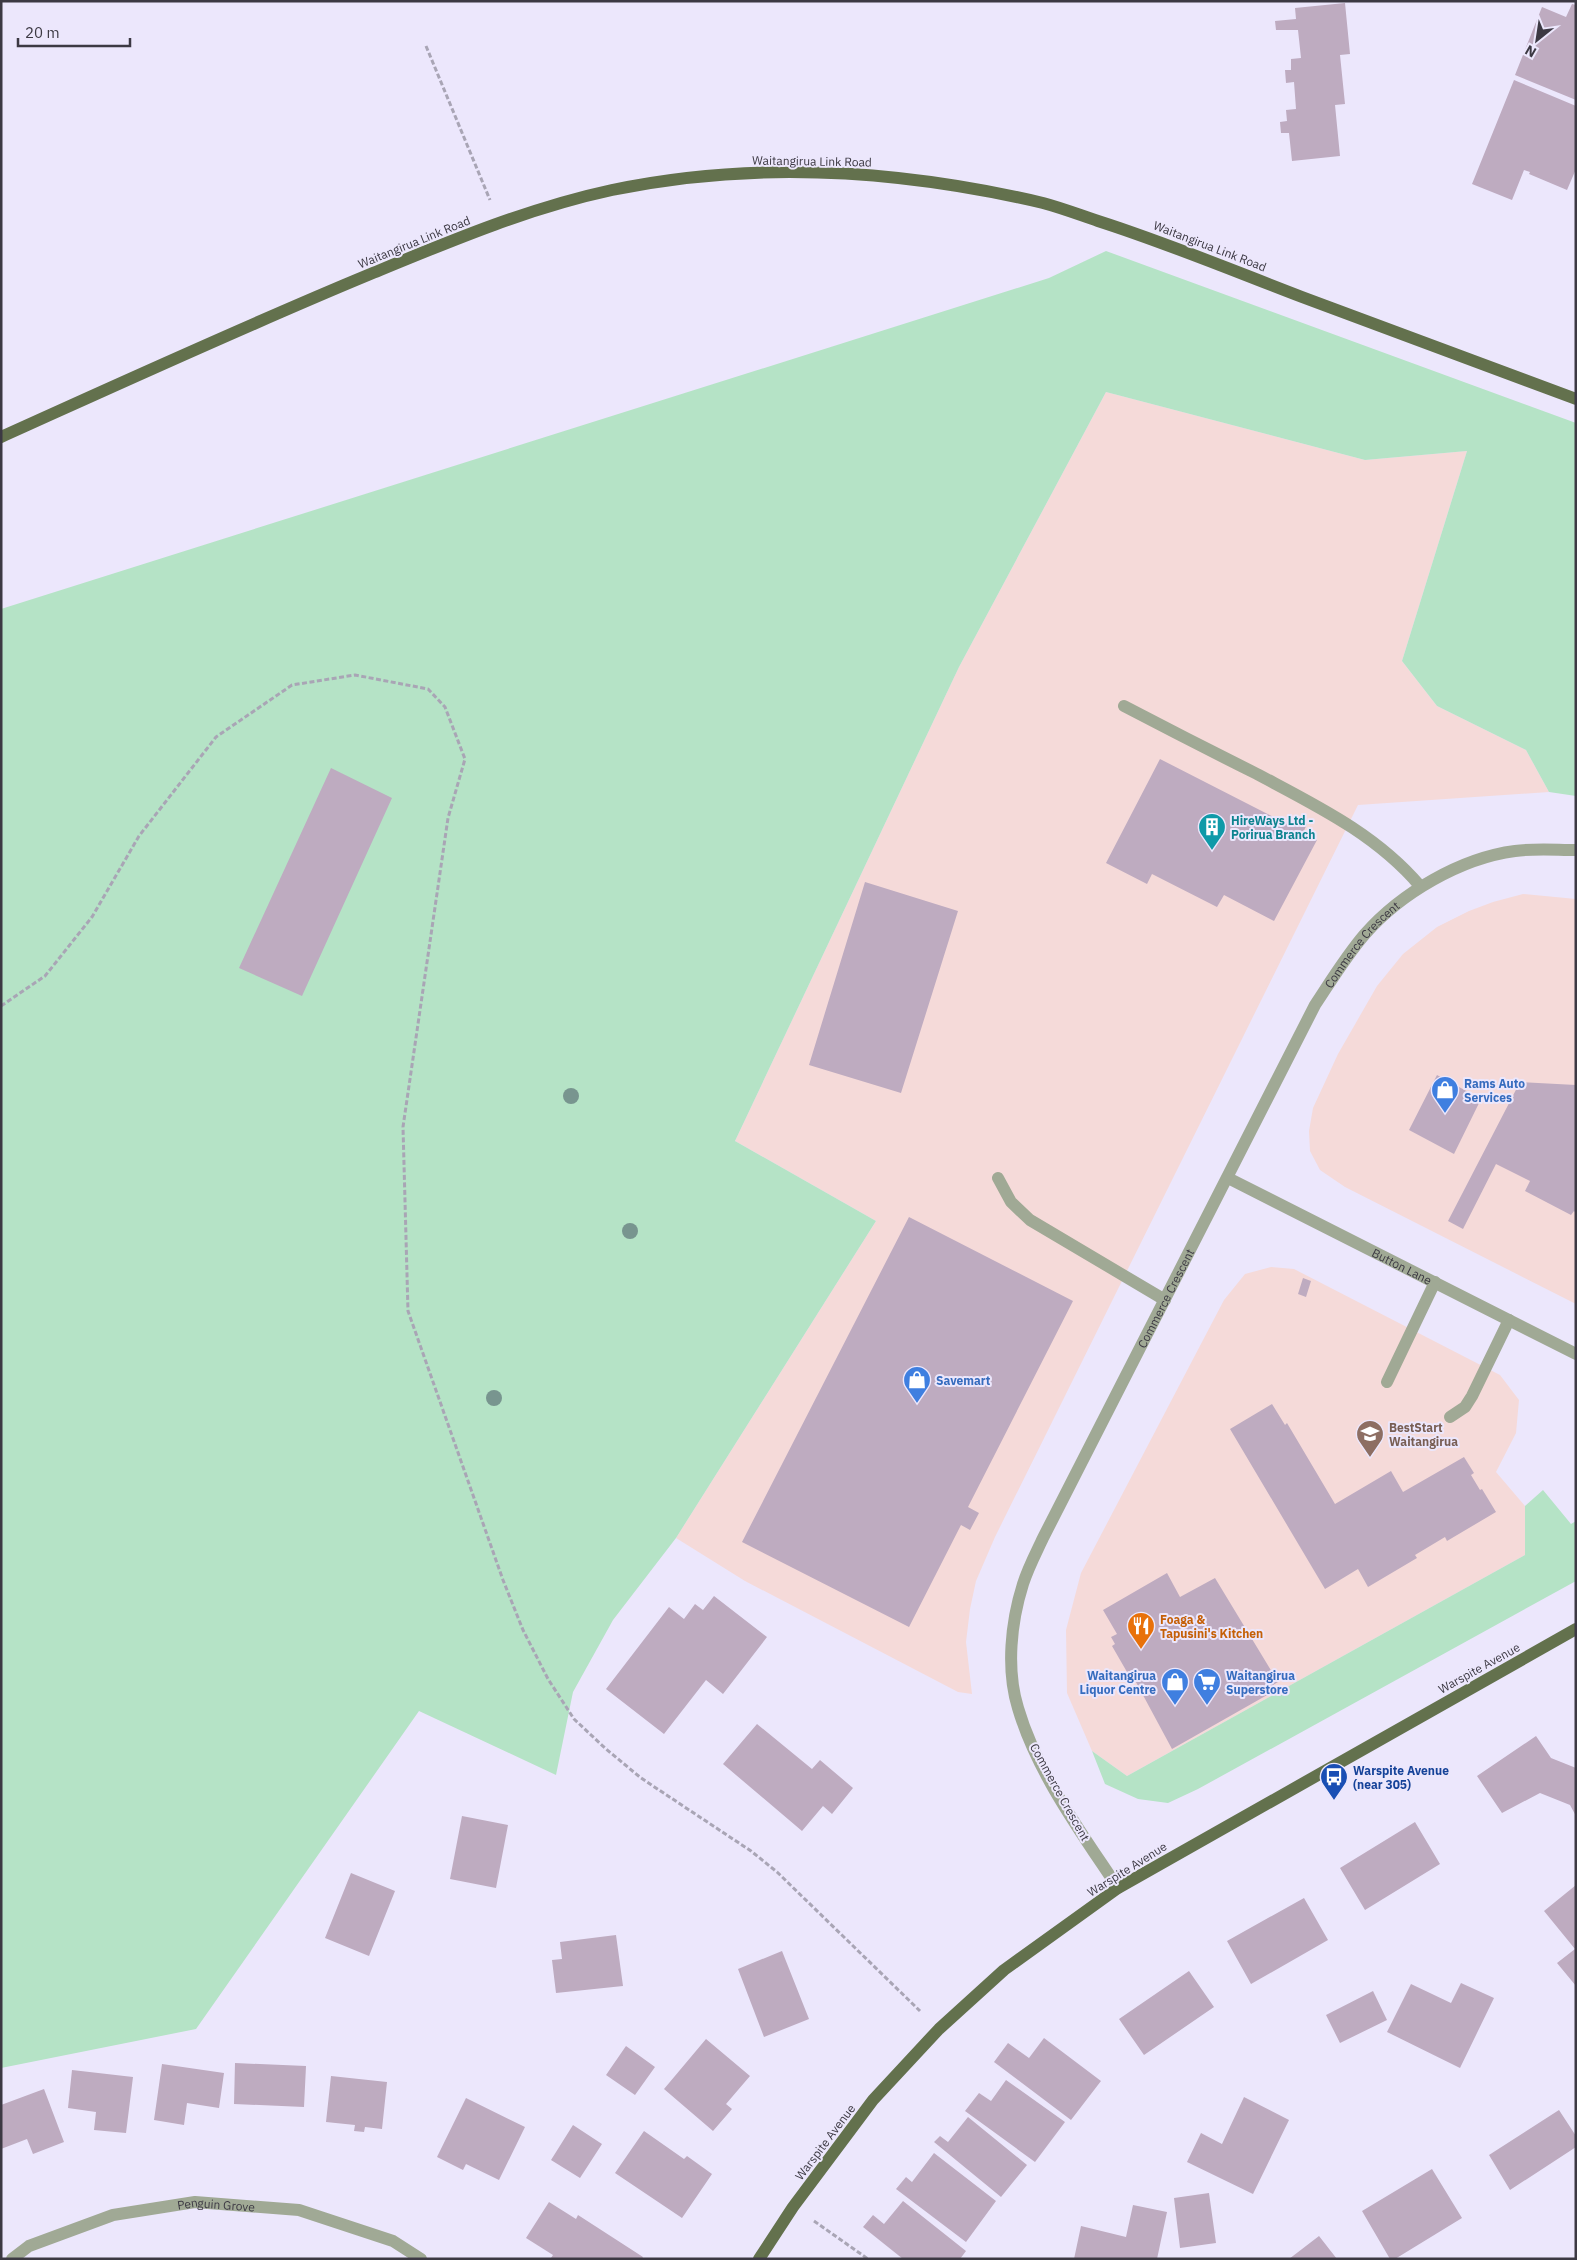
<svg xmlns="http://www.w3.org/2000/svg" width="1577" height="2260" viewBox="0 0 1577 2260" font-family="'IBM Plex Sans',sans-serif">
<rect width="100%" height="100%" fill="#ece7fc"/>
<!-- commercial -->
<path fill="#f5dad9" d="M1106 392 1365 460 1467 451 1402 661 1437 706 1526 750 1549 792 1358 805 995 1537 976 1581 970 1609 966 1642 972 1694 958 1692 745 1581 676 1538 876 1221 735 1141 959 667Z
M1523 894 1576 899V1304L1345 1187 1320 1170 1310 1151 1309 1131 1313 1108 1338 1054 1377 986 1403 954 1437 927 1469 911 1493 902Z
M1271 1267 1294 1269 1500 1375 1519 1400 1516 1433 1496 1472 1525 1506V1555L1127 1776 1092 1751 1067 1693 1066 1630 1081 1573 1224 1300 1245 1274Z"/>
<!-- green -->
<path fill="#b5e3c6" d="M1106 251 1576 423V796L1549 792 1526 750 1437 706 1402 661 1467 451 1365 460 1106 392 959 667 735 1141 876 1221 676 1538 613 1620 573 1692 556 1775 419 1711 196 2029 1 2068V609L1049 278Z
M1543 1490 1571 1524 1576 1521V1581L1198 1789 1168 1803 1138 1799 1105 1784 1092 1751 1127 1776 1525 1555V1506Z"/>
<!-- building -->
<path fill="#beabc0" d="M1345 3 1350 54 1340 55 1345 104 1335 105 1340 156 1292 161 1289 133H1281L1280 122 1287 121 1286 110 1296 109 1294 82 1286 83 1285 70H1291V59L1301 58 1298 30H1276L1275 21 1296 19 1295 8Z
M1572 4 1576 5V100L1515 75 1542 7 1566 17Z
M1514 80 1576 106V169L1567 190 1529 174 1530 172 1524 170 1512 200 1472 184Z
M1160 759 1293 827 1296 818 1307 824 1303 833 1317 840 1274 921 1224 895 1217 907 1152 874 1147 884 1106 863Z
M331 768 392 798 302 996 239 968Z
M865 882 958 911 901 1093 809 1065Z
M1437 1075 1481 1099 1454 1154 1409 1130Z
M1520 1082 1576 1085V1213L1574 1211 1571 1215 1525 1191 1530 1181 1496 1164 1463 1229 1448 1221Z
M909 1217 1073 1301 968 1507 979 1513 970 1530 961 1525 909 1627 742 1542Z
M1303 1278 1311 1281 1306 1297 1298 1294Z
M1272 1404 1285 1425 1287 1423 1335 1504 1391 1471 1403 1492 1464 1457 1474 1473 1471 1475 1480 1490 1482 1489 1496 1512 1447 1541 1445 1537 1415 1555 1417 1558 1368 1587 1358 1569 1325 1589 1230 1429Z
M1167 1573 1180 1597 1215 1578 1278 1682 1273 1685 1276 1690 1172 1749 1130 1671 1127 1672 1112 1646 1115 1644 1111 1637 1117 1634 1103 1610Z
M714 1596 767 1637 723 1694 706 1680 664 1734 606 1689 669 1607 684 1619 695 1604 703 1610Z
M757 1724 812 1769 820 1760 853 1788 832 1814 823 1806 802 1831 723 1764Z
M1536 1736 1551 1758 1576 1768V1816L1570 1805 1540 1793 1502 1813 1477 1776Z
M462 1816 508 1825 496 1888 450 1879Z
M1415 1822 1440 1864 1365 1910 1340 1868Z
M351 1873 395 1891 369 1956 325 1938Z
M1576 1885V1986L1557 1963 1575 1949 1544 1911Z
M1304 1898 1328 1940 1251 1984 1227 1941Z
M616 1935 623 1986 556 1993 552 1960 562 1959 560 1942Z
M782 1951 809 2019 764 2037 738 1969Z
M1189 1971 1214 2007 1144 2055 1119 2019Z
M1461 1983 1494 1998 1460 2068 1387 2032 1411 1984 1451 2003Z
M1373 1991 1387 2020 1340 2043 1326 2015Z
M1044 2038 1101 2081 1071 2120 994 2062 1008 2043 1029 2058Z
M706 2039 750 2076 726 2104 732 2109 713 2131 664 2089Z
M626 2046 655 2067 635 2095 606 2075Z
M235 2063 306 2066 304 2107 234 2104Z
M162 2064 224 2073 219 2108 187 2103 184 2125 154 2120Z
M72 2070 133 2077 126 2133 94 2130 96 2112 68 2108Z
M331 2076 387 2082 382 2129 365 2127 364 2132 354 2131 355 2125 326 2122Z
M1006 2080 1065 2122 1035 2162 965 2111 979 2093 991 2101Z
M44 2089 64 2142 33 2154 27 2139 1 2149V2105Z
M1244 2097 1289 2120 1253 2194 1187 2162 1201 2133 1222 2144Z
M466 2098 525 2127 499 2180 466 2164 463 2170 437 2157Z
M1559 2110 1576 2136V2147L1510 2190 1489 2155Z
M968 2117 1027 2165 1001 2197 934 2142 940 2136 948 2142Z
M573 2125 602 2144 580 2178 551 2160Z
M644 2131 684 2159 687 2156 712 2174 682 2218 615 2173Z
M934 2153 996 2201 966 2242 896 2189 906 2177 912 2182Z
M1432 2169 1462 2218 1395 2259H1390L1362 2211Z
M1209 2193 1216 2243 1180 2248 1174 2198Z
M903 2201 966 2251 960 2259H903L863 2227 873 2215 884 2224Z
M549 2202 576 2219 578 2215 643 2257 642 2259H553L551 2258 553 2255 526 2238Z
M1133 2205 1167 2212 1157 2259H1074L1081 2226 1126 2237Z
M1319 2236 1337 2259H1289Z"/>
<g fill="none" stroke-linecap="round" stroke-linejoin="round">
<!-- path -->
<path stroke="#a9a5b5" stroke-width="3" stroke-dasharray="5 2.5" stroke-linecap="butt" d="M426 46 490 200
M1 1006 45 976 92 917 139 836 216 737 292 685 355 675 428 689 445 707 465 759 448 818 403 1127 408 1311 503 1580 523 1630 548 1679 574 1719 606 1749 641 1778 751 1851 777 1872 920 2011
M814 2221 868 2259"/>
<!-- minor -->
<g stroke="#a0a995" stroke-width="12">
<path d="M1124 706C1168 729 1213 752 1257 774 1315 805 1376 834 1420 886"/>
<path d="M998 1178 1011 1202 1030 1220 1165 1300"/>
<path id="s1" d="M1228 1178 1576 1354"/>
<path d="M1387 1382 1435 1282"/>
<path d="M1450 1417 1465 1407 1472 1396 1509 1320"/>
<path id="s2" d="M1118 1888C1081 1832 1037 1773 1018 1708 1006 1669 1011 1622 1023 1584 1028 1568 1036 1553 1043 1538L1315 1005C1331 981 1346 956 1365 934 1401 893 1461 858 1515 851 1535 848 1556 850 1576 850"/>
<path id="s3" d="M12 2259 29 2246 113 2215 195 2202 299 2210 393 2241 421 2259"/>
</g>
<!-- major -->
<path stroke="#63714d" stroke-width="12" d="M1 437C123 382 245 326 368 275 448 242 528 208 612 190 755 160 902 170 1043 203 1062 208 1080 215 1098 221 1167 243 1234 271 1302 297 1393 331 1484 365 1576 399
M759 2259 793 2207 873 2100 939 2029 1004 1970 1118 1888 1576 1629"/>
</g>
<!-- trees -->
<g fill="#78958f">
<circle cx="571" cy="1096" r="8"/>
<circle cx="630" cy="1231" r="8"/>
<circle cx="494" cy="1398" r="8"/>
</g>
<!-- icons -->
<defs>
<symbol id="building-pin" viewBox="-11 -11 22 30"><path d="M0 17L-7.5 6A9.5 9.5 0 1 1 7.5 6Z" fill="#0f9aa8" stroke="#ece7fc"/><path d="M-4-6H4V6H1V3H-1V6H-4ZM-2.5-4.3h1.7v1.8h-1.7ZM.8-4.3h1.7v1.8H.8ZM-2.5-1h1.7V.8h-1.7ZM.8-1h1.7V.8H.8Z" fill="#fff"/></symbol>
<symbol id="shop-pin" viewBox="-11 -11 22 30"><path d="M0 17L-7.5 6A9.5 9.5 0 1 1 7.5 6Z" fill="#3f7fe0" stroke="#ece7fc"/><path d="M-5-2.5h2.3a2.7 3.5 0 0 1 5.4 0H5L5.5 6h-11ZM-1.5-2.5h3a1.5 2.3 0 0 0-3 0Z" fill="#fff"/></symbol>
<symbol id="school-pin" viewBox="-11 -11 22 30"><path d="M0 17L-7.5 6A9.5 9.5 0 1 1 7.5 6Z" fill="#8d6e63" stroke="#ece7fc"/><path d="M0-5L7-2L0 1L-7-2ZM-4 1L0 2.5L4 1V4Q0 6-4 4Z" fill="#fff"/></symbol>
<symbol id="restaurant-pin" viewBox="-11 -11 22 30"><path d="M0 17L-7.5 6A9.5 9.5 0 1 1 7.5 6Z" fill="#e8710a" stroke="#ece7fc"/><path d="M-5-6h1v4h1v-4h1v4h1v-4h1v5L-1.5 .5V6h-2V.5L-5-1ZM5-6V6H3V1.5H1.5Q1.5-4 5-6Z" fill="#fff"/></symbol>
<symbol id="supermarket-pin" viewBox="-11 -11 22 30"><path d="M0 17L-7.5 6A9.5 9.5 0 1 1 7.5 6Z" fill="#3f7fe0" stroke="#ece7fc"/><path d="M-6-5.5h2.5l.6 2H6L4.5 2H-2.5L-4.4-4H-6ZM-1.5 3.2a1.3 1.3 0 1 0 .1 0ZM3 3.2a1.3 1.3 0 1 0 .1 0Z" fill="#fff"/></symbol>
<symbol id="bus-pin" viewBox="-11 -11 22 30"><path d="M0 17L-7.5 6A9.5 9.5 0 1 1 7.5 6Z" fill="#1a4fb4" stroke="#ece7fc"/><path d="M-5-6H5V4H4V6H2V4H-2V6H-4V4H-5ZM-3.5-4V0h7V-4ZM-3.5 1.2v1.5H-2V1.2ZM2 1.2v1.5H3.5V1.2Z" fill="#fff"/></symbol>
</defs>
<g fill-rule="evenodd">
<use href="#building-pin" x="1196" y="811" width="32" height="43"/>
<use href="#shop-pin" x="1429" y="1074" width="32" height="43"/>
<use href="#shop-pin" x="901" y="1364" width="32" height="43"/>
<use href="#school-pin" x="1354" y="1418" width="32" height="43"/>
<use href="#restaurant-pin" x="1125" y="1610" width="32" height="43"/>
<use href="#shop-pin" x="1159" y="1666" width="32" height="43"/>
<use href="#supermarket-pin" x="1191" y="1666" width="32" height="43"/>
<use href="#bus-pin" x="1318" y="1761" width="32" height="43"/>
</g>
<g text-anchor="middle" dominant-baseline="central" stroke-width="4" stroke-linejoin="round" paint-order="stroke">
<!-- street labels -->
<g font-size="12" fill="#3c3943" stroke="#ece7fc">
<text transform="translate(812 161) rotate(1)">Waitangirua Link Road</text>
<text transform="translate(414 242) rotate(-22)">Waitangirua Link Road</text>
<text transform="translate(1210 246) rotate(21)">Waitangirua Link Road</text>
<text stroke="none"><textPath href="#s2" startOffset="1058">Commerce Crescent</textPath></text>
<text stroke="none"><textPath href="#s1" startOffset="195">Button Lane</textPath></text>
<text stroke="none"><textPath href="#s2" startOffset="652">Commerce Crescent</textPath></text>
<text transform="translate(1479 1668) rotate(-29)">Warspite Avenue</text>
<text transform="translate(1060 1792) rotate(61)">Commerce Crescent</text>
<text transform="translate(1127 1869) rotate(-32)">Warspite Avenue</text>
<text transform="translate(825 2142) rotate(-53)">Warspite Avenue</text>
<text stroke="none"><textPath href="#s3" startOffset="215">Penguin Grove</textPath></text>
</g>
<!-- culture labels -->
<g font-size="12" font-weight="bold" fill="#0d838f" stroke="#ece7fc" text-anchor="start">
<text x="1231" y="820">HireWays Ltd -<tspan x="1231" dy="14">Porirua Branch</tspan></text>
</g>
<!-- shop labels -->
<g font-size="12" font-weight="bold" fill="#366cbe" stroke="#ece7fc" text-anchor="start">
<text x="1464" y="1083">Rams Auto<tspan x="1464" dy="14">Services</tspan></text>
<text x="936" y="1380">Savemart</text>
<text x="1156" y="1675" text-anchor="end">Waitangirua<tspan x="1156" dy="14">Liquor Centre</tspan></text>
<text x="1226" y="1675">Waitangirua<tspan x="1226" dy="14">Superstore</tspan></text>
</g>
<!-- education labels -->
<g font-size="12" font-weight="bold" fill="#785e54" stroke="#ece7fc" text-anchor="start">
<text x="1389" y="1427">BestStart<tspan x="1389" dy="14">Waitangirua</tspan></text>
</g>
<!-- food labels -->
<g font-size="12" font-weight="bold" fill="#c56008" stroke="#ece7fc" text-anchor="start">
<text x="1160" y="1619">Foaga &amp;<tspan x="1160" dy="14">Tapusini's Kitchen</tspan></text>
</g>
<!-- transit labels -->
<g font-size="12" font-weight="bold" fill="#164399" stroke="#ece7fc" text-anchor="start">
<text x="1353" y="1770">Warspite Avenue<tspan x="1353" dy="14">(near 305)</tspan></text>
</g>
</g>
<!-- border -->
<rect width="1577" height="2260" fill="none" stroke="#3c3943" stroke-width="5"/>
<!-- north arrow -->
<g transform="translate(1537 40) rotate(210)" stroke="#ece7fc" stroke-width="4" paint-order="stroke">
<path d="M0-4L9 19L0 12L-9 19Z" fill="#3c3943"/>
<text y="-8" font-size="14" font-weight="bold" text-anchor="middle" fill="#3c3943">N</text>
</g>
<!-- scale -->
<path d="M18 38v8h112v-8" fill="none" stroke="#3c3943" stroke-width="2.5"/>
<text x="25" y="38" font-size="15" fill="#3c3943" stroke="#ece7fc" stroke-width="4" paint-order="stroke">20 m</text>
</svg>
